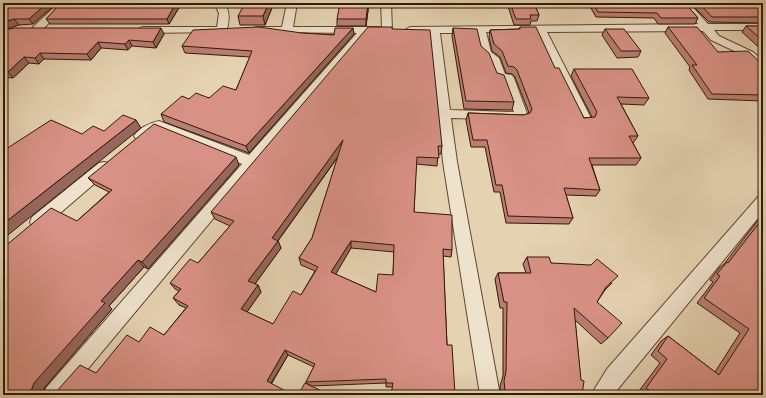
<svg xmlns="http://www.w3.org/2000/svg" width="766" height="398" viewBox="0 0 766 398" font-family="'IM FELL Double Pica',serif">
<rect width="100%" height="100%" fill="#e5d2b1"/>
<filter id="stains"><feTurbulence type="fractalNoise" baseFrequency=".005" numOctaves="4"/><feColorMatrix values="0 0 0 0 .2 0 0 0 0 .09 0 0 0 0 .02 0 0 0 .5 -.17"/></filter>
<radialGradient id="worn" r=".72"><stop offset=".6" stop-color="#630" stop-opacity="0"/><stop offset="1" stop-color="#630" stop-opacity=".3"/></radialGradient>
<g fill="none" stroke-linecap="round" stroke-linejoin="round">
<defs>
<path id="minor" d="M59 3H69L41 31H33L32 29 33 27Z
M214 3H224C231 12 229 23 226 32L142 33 137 30 142 27H217L219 13Z
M287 3H297L293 27H382L381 3H391L392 30 387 33H368L66 395H43L46 388 242 164 159 130 141 141 136 139 134 136C140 127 150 123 159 121L249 155 357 33 252 32 251 30 256 27H282Z
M679 3H689L708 24H763V30H714L719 36 753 52 763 61V70L759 69 745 56 711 40 703 31 547 32 592 120 591 123H581L580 120 536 32H486L491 52 499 58 505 74 512 75 514 78 528 116 526 119 522 120 451 118 457 162 500 395H480L443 162 430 33H410L405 30 410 27 698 24ZM440 33H475L481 54 488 60 496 81 503 82 514 112 450 110Z
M104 162 109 163 111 167 109 171 44 227 38 228 32 227 30 222 32 217 99 163Z
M763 195V212L613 395H591L607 369 758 197Z"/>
</defs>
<!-- minor casing -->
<use href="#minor" stroke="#5e4733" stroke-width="2"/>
<!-- minor -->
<use href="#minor" fill="#eee2cc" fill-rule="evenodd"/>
</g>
<!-- wall -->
<path fill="#ba7d72" stroke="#311909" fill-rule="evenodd" d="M3 3H57L33 24 19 25 3 30Z
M61 3H182L169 24H50L46 19Z
M274 3 265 25H240L238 16Z
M369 3 366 26H337V19Z
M507 3H534L539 15 537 21H531L530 25H514Z
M588 3H685L698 18 695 24H658L654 18 596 17Z
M690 3H763V23L709 22Z
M746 26H763V51L742 32Z
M520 27 555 68 584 118 592 117 571 76 574 69 649 98 644 105 621 104 638 136 633 143 641 158 636 165H592L600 190 596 196 566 195 573 218 569 224 506 223 500 192H494L485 147H471L466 120 468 113 524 115 529 113 515 77 512 74 506 73 500 57 492 51 489 37 490 30 519 29Z
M668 27 718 52 763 65V101L708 99 689 70 690 67 665 33Z
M353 28 354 34 249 153 164 122 161 114 189 99 209 98 236 90 250 57 185 53 182 46 302 33 334 35Z
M453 28 481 46 497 73 514 102 512 110 464 109 452 36Z
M392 29 442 146 441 154H438L437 166 416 164 414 212 452 250 451 257 443 256 447 345 393 387H386V383L312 386 306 383V382L314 367 288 355 272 383 3 395 77 221 109 192 95 185 88 178 239 165 148 269 144 267 109 306 112 309 45 387 43 392H56L96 373 139 342 164 335 186 308 179 305 173 298 179 291 175 289 170 283 198 263 230 226 215 219 211 212ZM338 157 312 238 299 258 301 265 315 271 301 295 273 324 247 312 261 292 258 285 255 284 281 248 278 241ZM351 248 394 252 393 275 376 292 335 274Z
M605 29 641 51 638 57 617 58 602 35Z
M3 30 164 34 156 48 132 46 128 50 101 48 91 60 44 59 39 64 29 63 13 78 3 77Z
M763 54V59L760 57Z
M763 216V395H644L639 391 660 363 651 355 661 341 668 336 715 372 740 333 697 303 713 282 710 280 719 268 724 264 758 220Z
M527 257 551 263 612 283 605 290 597 302 608 338 601 344 575 320 582 395H501L500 386 503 376V308H500L495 279 498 273H526L523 264Z"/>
<!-- shaded-wall -->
<path fill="#97665d" stroke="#311909" d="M47 3H57L33 24 29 19Z
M176 3H182L169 24 167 19Z
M269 3H274L265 25 263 16Z
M368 3H369L366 26V19Z
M14 19 19 25 3 30V22Z
M161 28 164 34 156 48 153 42Z
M353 28 354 34 249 153 246 146Z
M129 40 132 46 128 50 125 44Z
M98 42 101 48 91 60 87 54Z
M40 53 44 59 39 64 35 58Z
M24 57 29 63 13 78 8 72Z
M136 120 141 128 3 239V224Z
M343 140 344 148 274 246 272 238Z
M236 157 239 165 148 269 142 262Z
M278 241 281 248 252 288 248 281Z
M351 241V248L333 279 331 272Z
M138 260 144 267 109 306 112 309 45 387 42 395 31 391 34 383 101 301Z
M258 285 261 292 245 315 241 309Z
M285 350 288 355 270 385 267 381Z"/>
<!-- building -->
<path fill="#d89185" stroke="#311909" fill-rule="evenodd" d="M3 3H47L29 19H14L3 22Z
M61 3H176L167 19H46Z
M245 3H269L263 16H238Z
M340 3H368L366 19H337Z
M510 3H534L539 15H530L531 19H516Z
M593 3H685L698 18H661L657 13 598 12Z
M699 3H763V17H712Z
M746 26H763V41Z
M259 27 302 33 334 35 335 28H353L246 146 161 114 182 96 189 99 196 93 209 98 223 86 236 90 252 51 182 46 193 30Z
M368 27H392V29L430 30 442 146H438L439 158 417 157 414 212 452 215V250L443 249 447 345H452L455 395H391L393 383H386V379L306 382 315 364 285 350 267 381 293 395H3V248L51 208 77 221 112 190 88 178 154 124 236 157 142 262 138 260 101 301 105 303 34 383 31 391 56 392 80 365 96 373 127 335 139 342 150 327 164 335 188 306 173 298 181 289 170 283 190 259 198 263 234 221 211 212ZM343 140 312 238 299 258 318 267 301 295 293 291 273 324 241 309 258 285 248 281 278 241 272 238ZM351 241 394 245 393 275 378 274 376 292 331 272Z
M520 27H536L555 68H559L584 118 595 117 597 112 574 69H632L649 98 617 97 638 136H629L641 158H589L600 190 564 188 573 218 508 216 502 185H496L487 140H473L468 113 524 115 530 113 532 109 517 70 514 67 508 66 502 51 494 44 490 30 520 29Z
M668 27H697L718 52 748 51 763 65V95L712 94 692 65H697Z
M15 28H161L153 42 129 40 125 44 98 42 87 54 40 53 35 58 24 57 8 72H3V30Z
M453 28 477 29 481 46 489 53 497 73 504 75 514 102 466 101Z
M605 29H624L641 51H621Z
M123 115 136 120 3 224V151L51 120 82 134 93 126 104 131Z
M763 218V395H655L646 388 667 359 658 351 668 336 719 375 749 329 704 298 720 276 717 274 727 262 728 263Z
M527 257H549L551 263 591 265 597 259 618 276 606 287 597 302 622 323 608 338 574 308 581 380 584 381 582 395H508L509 393 505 391 504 381 506 371 507 302H504L498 273H531Z
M305 383 330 395H298Z"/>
<!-- margin -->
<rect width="766" height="398" fill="none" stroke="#e5d2b1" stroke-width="16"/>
<rect x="4" y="4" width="758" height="390" fill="none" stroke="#311909" stroke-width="2"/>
<rect x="8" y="8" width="750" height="382" fill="none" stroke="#311909"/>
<rect width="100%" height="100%" filter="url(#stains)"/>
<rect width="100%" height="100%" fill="url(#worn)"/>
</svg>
